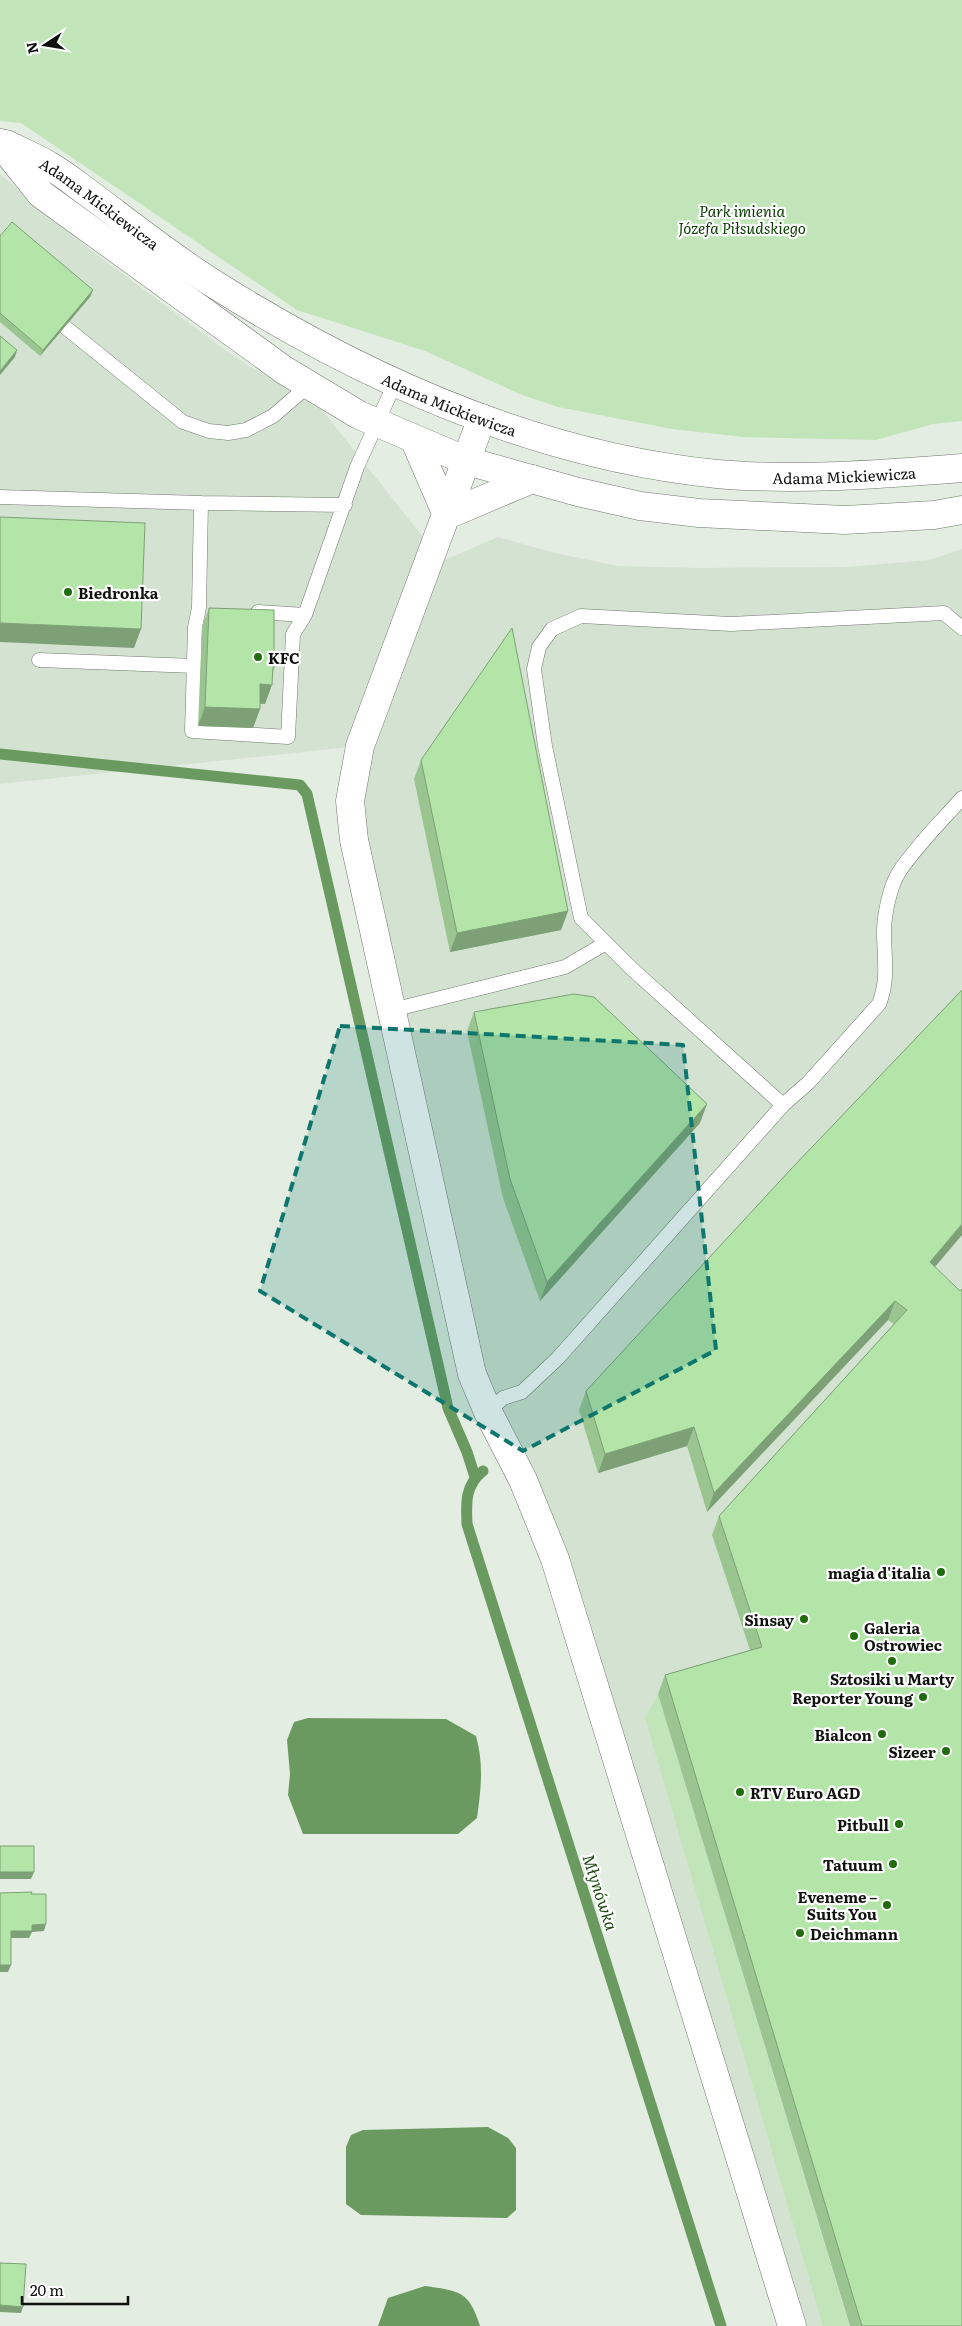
<svg xmlns="http://www.w3.org/2000/svg" width="962" height="2326" viewBox="0 0 962 2326" font-family="Literata,serif">
<rect width="100%" height="100%" fill="#e3ede1"/>
<!-- built -->
<path fill="#d4e3d1" d="M0 174 92 251 232 355 323 411 442 561 498 537 555 553 618 566 697 568 847 567 929 560 962 549V2326H792L555 1559 488 1412 354 840 360 746 0 784Z"/>
<!-- green -->
<path fill="#c1e4b9" d="M0 0H962V421L933 424 876 440 744 437 672 429 558 407 522 395 425 351 297 310 21 123 0 121Z
M658 1694 849 2326H823L645 1718Z"/>
<!-- water -->
<path fill="#6b9a61" d="M308 1718 446 1719 476 1736C484 1765 481 1789 477 1818L458 1834H303L288 1795 290 1774 287 1740 294 1722Z
M488 2127 508 2138 516 2148V2210L507 2218 361 2215 346 2204V2147L351 2135 363 2130Z
M425 2286C460 2291 469 2291 480 2326H378L388 2298Z"/>
<g fill="none" stroke-linecap="round" stroke-linejoin="round">
<!-- stream -->
<path stroke="#6b9a61" stroke-width="11" d="M0 754 300 785 307 794 448 1408 467 1452 475 1477
M483 1471C465 1485 466 1503 467 1524L721 2326"/>
<defs>
<path id="lane" d="M65 327 183 422 209 431 228 433 246 430 273 416 308 386
M0 497 201 503
M258 612 305 615 357 467 395 383
M305 615 293 634 288 737 192 731 195 627 199 608 201 503 345 505
M39 660 195 666
M392 1010 565 967 606 943
M783 1105 631 968 581 918 545 746 534 669 539 647 552 629 581 616 731 624 944 613 962 628
M488 1412 503 1398 522 1392 558 1358 783 1105 808 1083 879 1004C889 979 884 958 884 932 884 915 890 886 899 872 917 845 941 822 962 798"/>
<path id="street" d="M482 418 360 746 350 801 354 840 472 1374 488 1412 523 1480 555 1559 792 2326
M415 441 447 515
M447 515 532 479"/>
<g id="secondary">
<path d="M0 143 41 194 284 370 359 415 467 461 578 492 640 506 699 513 845 520 934 515 962 510"/>
<path id="s1" d="M6 144C20 151 35 157 48 165 63 173 77 185 91 195 131 225 171 257 214 284 365 379 537 456 717 474 795 481 884 474 962 468"/>
</g>
</defs>
<!-- lane casing -->
<use href="#lane" stroke="#70786e" stroke-width="15"/>
<!-- street casing -->
<use href="#street" stroke="#70786e" stroke-width="29"/>
<!-- secondary casing -->
<use href="#secondary" stroke="#70786e" stroke-width="29"/>
<!-- lane -->
<use href="#lane" stroke="#fff" stroke-width="14"/>
<!-- street -->
<use href="#street" stroke="#fff" stroke-width="28"/>
<!-- secondary -->
<use href="#secondary" stroke="#fff" stroke-width="28"/>
</g>
<!-- wall -->
<path fill="#9ac590" d="M0 236 93 290 90 297 40 356 0 322Z
M209 608 274 668 265 704H260V709L253 728 198 726 202 627Z
M421 760 568 911 561 930 450 952 414 779Z
M474 1012 700 1123 540 1301 503 1198 467 1031Z
M935 1267 962 2326H850L658 1694 665 1675 750 1650 712 1535 719 1516 894 1324 888 1320 707 1512 687 1446 598 1473 579 1410 586 1391Z"/>
<!-- shaded-wall -->
<path fill="#7da076" d="M93 290 90 297 40 356 43 350Z
M17 350 15 357 0 375V371Z
M0 623 141 629 134 648 0 642Z
M260 684 272 685 265 704 254 703Z
M205 707 260 709 253 728 198 726Z
M568 911 561 930 450 952 457 933Z
M707 1104 700 1123 540 1301 547 1282Z
M962 1224V1235L923 1281 930 1262Z
M895 1301 888 1320 707 1512 714 1493Z
M694 1427 687 1446 598 1473 605 1454Z
M0 1872H34L31 1879H0Z
M46 1924 44 1931 32 1932 29 1938H8L11 1931 32 1925Z
M0 1965H11L8 1972H0Z
M0 2305 23 2307 21 2313 0 2312Z"/>
<!-- building -->
<path fill="#b3e5a8" stroke="#7da076" d="M12 222 93 290 43 350 0 313V236Z
M0 336 17 350 0 371Z
M0 517 145 523 141 629 0 623Z
M209 608 274 610V668L273 667 272 685 260 684V709L205 707Z
M512 628 568 911 457 933 421 760Z
M962 990V1224L930 1262 960 1291 962 1289V2326H862L665 1675 762 1647 719 1516 907 1310 895 1301 714 1493 694 1427 605 1454 586 1391 792 1168Z
M574 994 594 997 707 1104 547 1282 510 1179 474 1012Z
M0 1846H34V1872H0Z
M32 1892 31 1894H46V1924L32 1925V1931H11V1965H0V1893Z
M0 2263 26 2264 23 2307 0 2305Z"/>
<!-- marked area -->
<path fill="#0f766e" fill-opacity="0.2" stroke="#0f766e" stroke-width="4" stroke-dasharray="10 6" stroke-linejoin="round" d="M340 1026 683 1045 716 1350 523 1451 260 1291Z"/>
<!-- markers -->
<g fill="#206b0b" stroke="#fff" stroke-width="2">
<circle cx="68" cy="592" r="5"/>
<circle cx="258" cy="657" r="5"/>
<circle cx="941" cy="1572" r="5"/>
<circle cx="804" cy="1619" r="5"/>
<circle cx="854" cy="1636" r="5"/>
<circle cx="892" cy="1661" r="5"/>
<circle cx="923" cy="1697" r="5"/>
<circle cx="882" cy="1734" r="5"/>
<circle cx="946" cy="1751" r="5"/>
<circle cx="740" cy="1792" r="5"/>
<circle cx="899" cy="1824" r="5"/>
<circle cx="893" cy="1864" r="5"/>
<circle cx="887" cy="1905" r="5"/>
<circle cx="800" cy="1933" r="5"/>
</g>
<g text-anchor="middle" dominant-baseline="central" stroke-width="4.5" stroke-linejoin="round" paint-order="stroke">
<!-- street labels -->
<g font-size="15" fill="#0f120e" stroke="#fff">
<text stroke="none"><textPath href="#s1" startOffset="111">Adama Mickiewicza</textPath></text>
<text stroke="none"><textPath href="#s1" startOffset="516">Adama Mickiewicza</textPath></text>
<text stroke="none"><textPath href="#s1" startOffset="921">Adama Mickiewicza</textPath></text>
</g>
<!-- park labels -->
<g font-size="15" font-style="italic" fill="#083a00" stroke="#fff">
<text x="742" y="210">Park imienia<tspan x="742" dy="17">Józefa Piłsudskiego</tspan></text>
</g>
<!-- poi labels -->
<g font-size="15" font-weight="bold" fill="#0f120e" stroke="#fff" text-anchor="end">
<text x="78" y="592" text-anchor="start">Biedronka</text>
<text x="268" y="657" text-anchor="start">KFC</text>
<text x="931" y="1572">magia d'italia</text>
<text x="794" y="1619">Sinsay</text>
<text x="864" y="1627" text-anchor="start">Galeria<tspan x="864" dy="17">Ostrowiec</tspan></text>
<text x="892" y="1678" text-anchor="middle">Sztosiki u Marty</text>
<text x="913" y="1697">Reporter Young</text>
<text x="872" y="1734">Bialcon</text>
<text x="936" y="1751">Sizeer</text>
<text x="750" y="1792" text-anchor="start">RTV Euro AGD</text>
<text x="889" y="1824">Pitbull</text>
<text x="883" y="1864">Tatuum</text>
<text x="877" y="1896">Eveneme –<tspan x="877" dy="17">Suits You</tspan></text>
<text x="810" y="1933" text-anchor="start">Deichmann</text>
</g>
<!-- water labels -->
<g font-size="16" font-style="italic" fill="#1b4a10" stroke="#fff">
<text transform="translate(601 1892) rotate(72)">Młynówka</text>
</g>
</g>
<!-- north arrow -->
<g transform="translate(45 45) rotate(258)" stroke="#ffffff" stroke-width="4" paint-order="stroke">
<path d="M0-4L9 19L0 12L-9 19Z" fill="#0f120e"/>
<text y="-8" font-size="14" font-weight="bold" text-anchor="middle" fill="#0f120e">N</text>
</g>
<!-- scale -->
<path d="M22 2296v8h106v-8" fill="none" stroke="#0f120e" stroke-width="2.5"/>
<text x="30" y="2296" font-size="15" fill="#0f120e" stroke="#ffffff" stroke-width="4" paint-order="stroke">20 m</text>
</svg>
